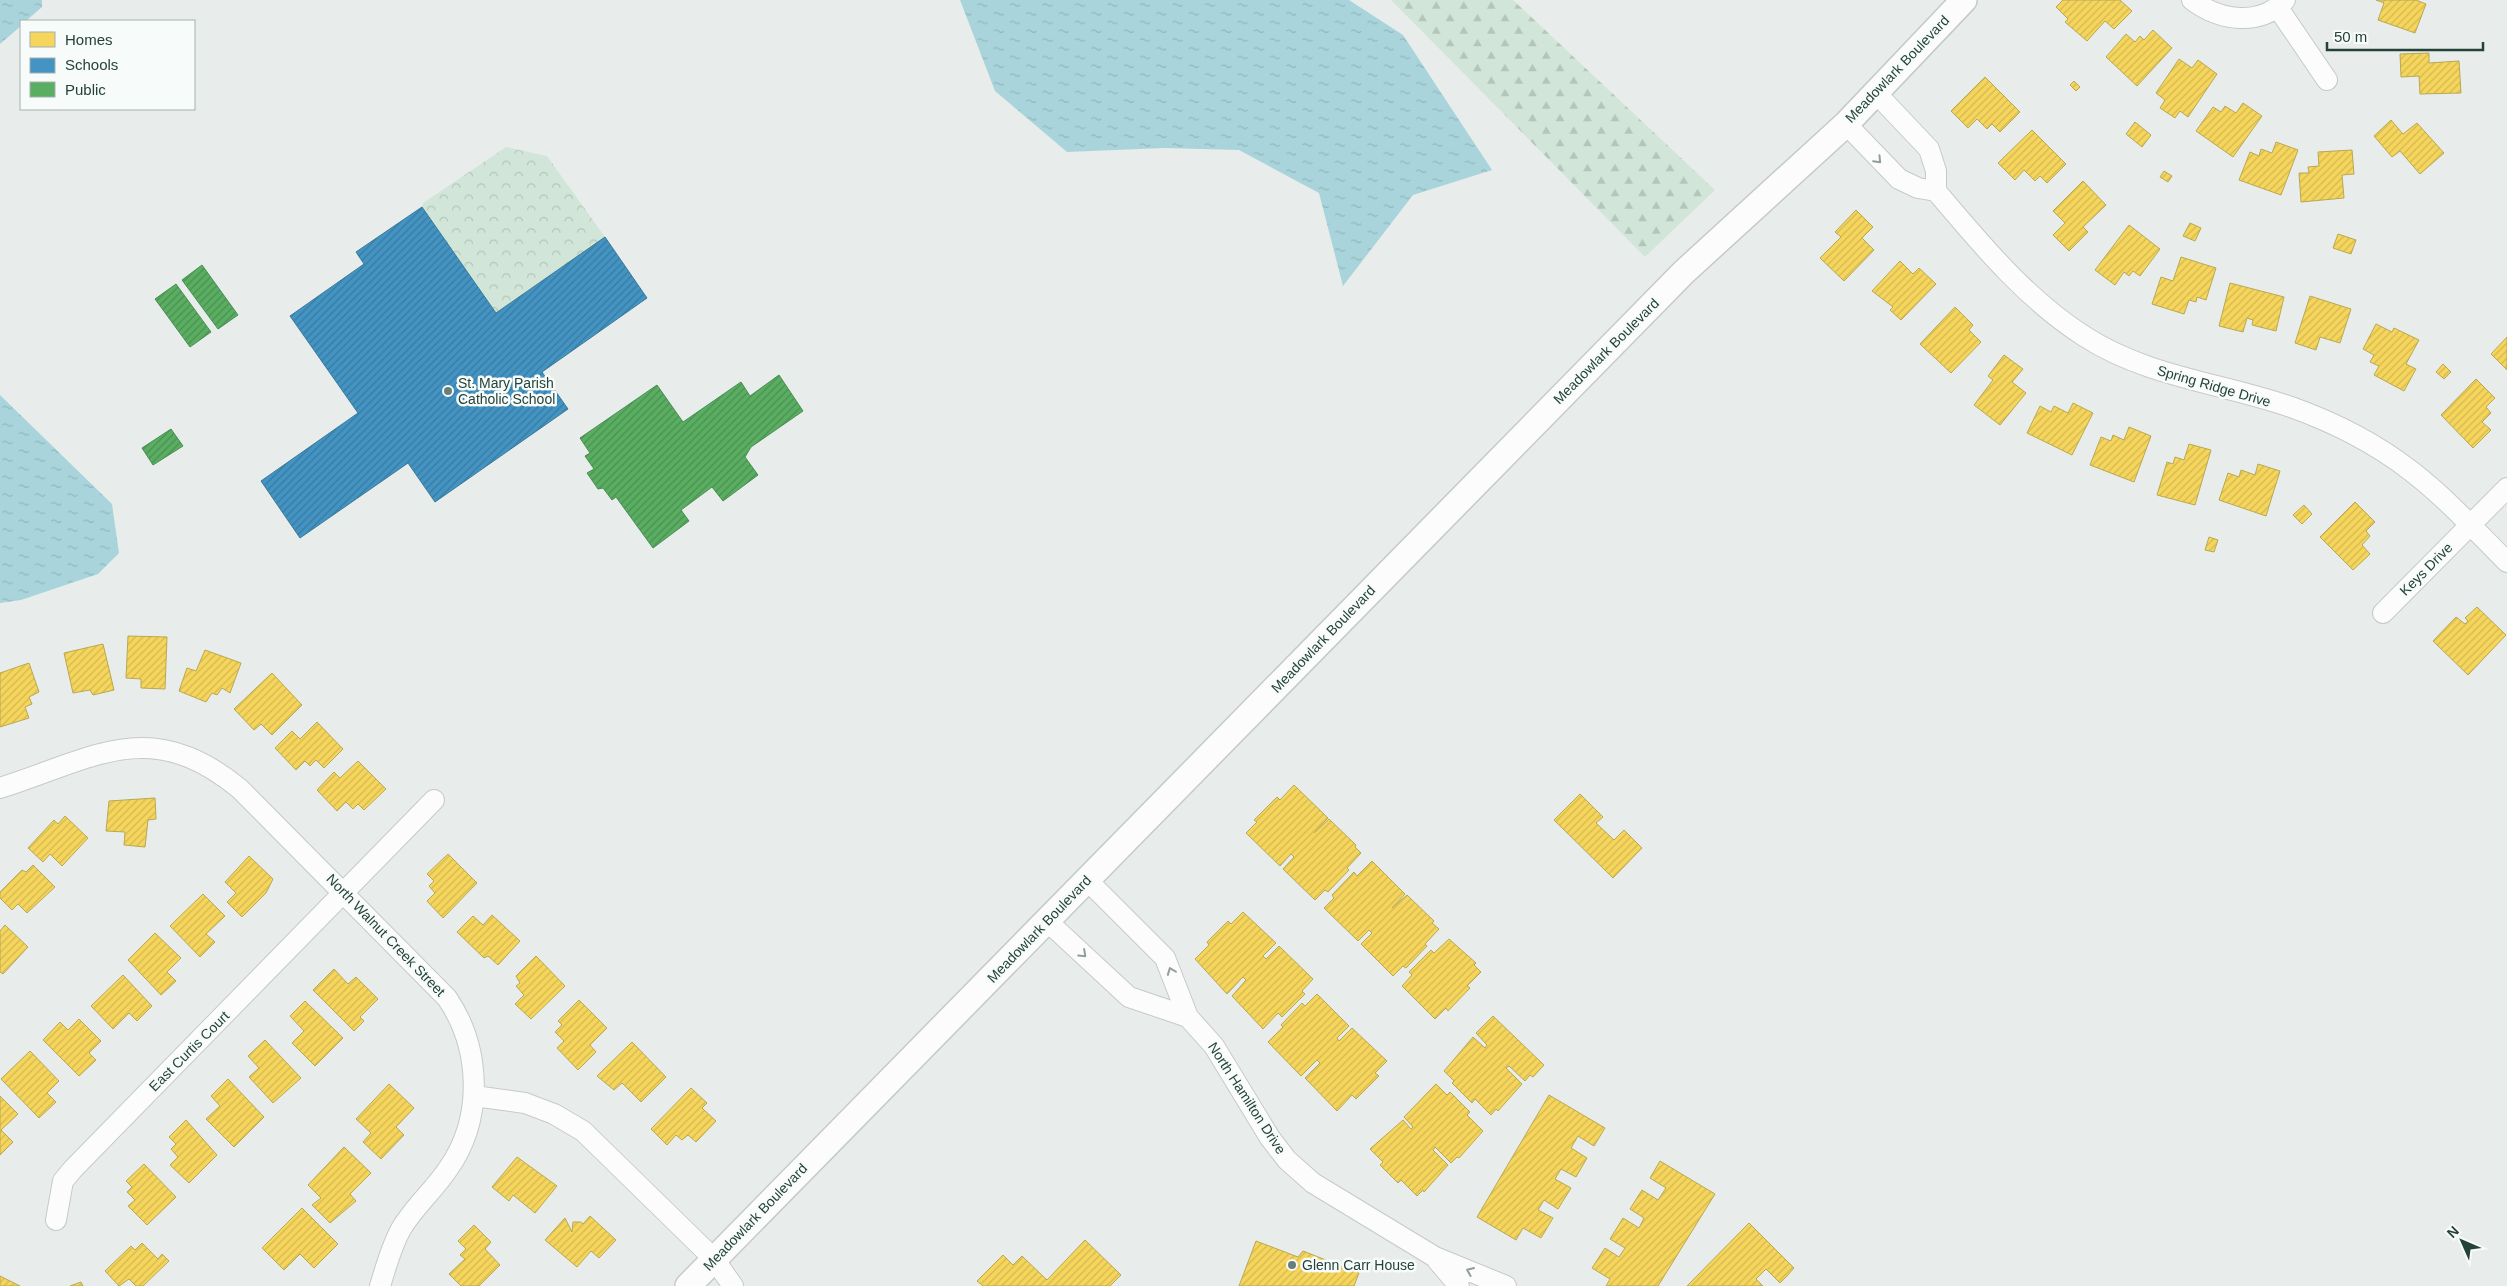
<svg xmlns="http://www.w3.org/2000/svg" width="2507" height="1286" viewBox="0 0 2507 1286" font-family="Helvetica,sans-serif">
<defs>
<pattern id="forest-firs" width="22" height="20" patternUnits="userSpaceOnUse" patternTransform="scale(1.25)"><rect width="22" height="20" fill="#d1e6d8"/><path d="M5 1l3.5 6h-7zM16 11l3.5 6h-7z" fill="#b3c6ba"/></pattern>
<pattern id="park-crowns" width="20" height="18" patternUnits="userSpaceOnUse" patternTransform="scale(1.25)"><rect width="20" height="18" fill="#d1e6d8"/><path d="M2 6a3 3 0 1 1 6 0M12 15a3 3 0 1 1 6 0" fill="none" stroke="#b3c6ba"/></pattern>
<pattern id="water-ripples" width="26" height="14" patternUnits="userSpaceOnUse" patternTransform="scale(1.25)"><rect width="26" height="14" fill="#a9d4db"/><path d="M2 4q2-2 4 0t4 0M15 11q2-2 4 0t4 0" fill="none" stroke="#91b7bd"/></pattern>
<pattern id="homes-hatch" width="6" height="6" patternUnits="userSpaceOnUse" patternTransform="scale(1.25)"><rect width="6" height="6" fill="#f6d55c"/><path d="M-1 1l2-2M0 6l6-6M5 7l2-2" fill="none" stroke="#d3b851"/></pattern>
<pattern id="schools-hatch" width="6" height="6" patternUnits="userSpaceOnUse" patternTransform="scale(1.25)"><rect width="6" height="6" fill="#4393c3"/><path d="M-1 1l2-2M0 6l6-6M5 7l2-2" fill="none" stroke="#387a9f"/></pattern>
<pattern id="public-hatch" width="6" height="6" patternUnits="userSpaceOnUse" patternTransform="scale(1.25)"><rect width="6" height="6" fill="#5aae61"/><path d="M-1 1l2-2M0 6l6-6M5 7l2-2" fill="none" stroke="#4a8f51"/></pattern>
</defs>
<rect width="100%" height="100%" fill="#e8edeb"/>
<!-- forest -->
<path fill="url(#forest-firs)" d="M1391 0H1513L1715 190 1645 257Z"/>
<!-- park -->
<path fill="url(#park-crowns)" d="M506 147 547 156 605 237 496 313 422 207 423 203Z"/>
<!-- water -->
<path fill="url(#water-ripples)" d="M0 0H42V7L26 21H21V26L0 44Z
M960 0H1349L1403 35 1492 170 1413 195 1343 286 1319 193 1239 150 1164 148 1067 152 995 91Z
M0 395 112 504 119 553 98 574 21 600 0 603Z"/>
<!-- homes -->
<path fill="url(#homes-hatch)" stroke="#b7a952" d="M2063 0H2120L2132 11 2114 29 2105 21 2087 41 2065 22 2068 19 2056 7Z
M2376 0H2416L2426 4 2415 33 2378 20 2384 3Z
M2153 30 2172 48 2137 86 2106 57 2126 34 2135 42 2140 36 2144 40Z
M2429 53V63L2459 61 2461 93 2420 94 2419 76 2401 77 2400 54Z
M2179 59 2192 68 2198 60 2217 74 2188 117 2180 111 2175 118 2160 108 2165 100 2156 93Z
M1985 77 2020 112 2000 132 1992 124 1987 129 1977 119 1968 128 1951 111Z
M2074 81 2080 87 2076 91 2070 85Z
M2243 103 2262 116 2233 157 2196 131 2213 107 2221 112 2225 106 2236 113Z
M2391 120 2403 134 2417 123 2444 153 2420 174 2400 151 2392 157 2374 136Z
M2135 122 2151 135 2142 147 2126 134Z
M2032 130 2066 164 2047 183 2040 176 2035 181 2024 170 2015 180 1998 163Z
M2276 142 2298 150 2281 195 2239 180 2250 152 2259 156 2261 149 2272 153Z
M2352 150 2354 174 2342 175 2344 198 2301 202 2299 173H2309L2308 167 2319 166 2318 152Z
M2164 171 2172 176 2168 182 2160 177Z
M2083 181 2106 205 2083 227 2088 232 2069 251 2053 235 2065 223 2053 211Z
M1856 210 1873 227 1862 238 1874 250 1844 281 1820 258 1841 237 1835 232Z
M2190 223 2201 228 2195 241 2183 236Z
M2129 225 2160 249 2140 276 2133 271 2129 276 2124 272 2115 285 2095 270Z
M2338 234 2356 240 2351 254 2333 248Z
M2181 257 2216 268 2206 300 2197 297 2196 302 2189 300 2184 314 2152 304 2161 277 2173 281Z
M1900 261 1913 274 1919 268 1936 284 1901 320 1890 310 1893 307 1872 291Z
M2230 283 2284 297 2276 331 2252 325 2253 320 2247 318 2243 332 2219 326Z
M2310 296 2351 309 2340 343 2320 337 2316 350 2295 343Z
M1955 307 1973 325 1969 330 1981 342 1951 373 1920 344Z
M2376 324 2392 332 2394 328 2419 340 2406 364 2416 369 2404 391 2374 375 2379 366 2370 362 2374 355 2363 349Z
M2507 337V370L2491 354Z
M2004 355 2023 369 2012 382 2026 393 2000 425 1974 405 1993 380 1988 376Z
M2443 364 2451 372 2444 379 2436 372Z
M2476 379 2495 398 2486 407 2491 413 2482 422 2491 430 2473 448 2441 415Z
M2073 403 2093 413 2072 455 2027 433 2040 406 2051 412 2054 406 2068 413Z
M2129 427 2151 436 2134 482 2090 465 2101 437 2111 441 2113 435 2124 440Z
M2189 444 2211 450 2195 505 2157 495 2167 462 2173 464 2175 457 2184 460Z
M2258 464 2280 471 2266 516 2219 500 2228 473 2239 477 2241 470 2255 475Z
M2355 502 2375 522 2366 531 2370 536 2362 545 2370 554 2353 570 2320 537Z
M2304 505 2312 514 2302 524 2293 515Z
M2209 537 2218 540 2214 552 2205 550Z
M2477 607 2506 635 2468 675 2433 641 2456 617 2465 624 2468 621 2465 618Z
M128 636 167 637 165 689 141 688V679L126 678Z
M103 644 114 690 93 695 90 690 73 693 64 653Z
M205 650 241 663 230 693 222 688 217 695 212 693 206 702 179 691 187 668 196 671Z
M29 663 39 692 29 697 32 704 25 707 29 718 0 727V673Z
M272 673 302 705 272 735 261 724 254 730 234 709Z
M317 722 343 749 324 768 316 760 310 766 305 761 296 770 275 748 292 731 300 739Z
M358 761 386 789 364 810 358 804 353 809 346 802 337 811 317 790 334 772 340 778Z
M1294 785 1328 818 1314 833 1329 819 1356 845 1355 847 1361 853 1347 868 1349 870 1328 892 1325 890 1315 900 1283 869 1294 857 1291 854 1280 866 1246 833 1257 822 1254 820 1277 797 1280 800Z
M1580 794 1603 817 1596 823 1614 840 1624 830 1642 848 1613 878 1554 820Z
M155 798 156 819 148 820 145 847 124 845 125 832 106 831 109 801Z
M65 816 88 838 62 866 50 854 43 862 28 848 54 820 58 824Z
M448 854 477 883 443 918 427 901 435 893 429 886 434 881 427 874Z
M249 856 273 879 266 893 242 917 227 902 236 893 225 882Z
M1372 861 1405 894 1392 908 1407 895 1434 921 1432 923 1439 929 1425 944 1427 946 1406 968 1403 966 1393 976 1361 944 1372 933 1369 930 1358 941 1324 908 1334 898 1332 895 1354 872 1357 876Z
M33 865 55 887 27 913 18 904 12 910 0 898V892L22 870 26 872Z
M203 894 225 916 206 934 215 942 200 957 170 926Z
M1243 912 1276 943 1263 956 1266 959 1279 946 1313 979 1302 991 1305 994 1282 1017 1278 1013 1263 1029 1232 996 1246 980 1243 977 1227 994 1195 959 1209 945 1207 942 1228 921 1231 924Z
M492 915 520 941 498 965 488 956 484 958 457 932 473 916 483 925Z
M5 925 28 947 3 974 0 972V931Z
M155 933 181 958 167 972 176 981 161 995 128 960Z
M1449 939 1476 963 1474 965 1481 972 1467 986 1470 988 1448 1011 1446 1008 1435 1019 1402 986 1412 975 1409 972 1431 950 1434 953Z
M536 956 565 986 531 1019 515 1004 524 995 516 986 520 983 516 976Z
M334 969 348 984 356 977 378 999 360 1017 364 1021 354 1031 313 990Z
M123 975 152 1006 137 1021 129 1013 113 1029 91 1006Z
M1317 994 1349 1026 1337 1038 1339 1041 1352 1028 1387 1061 1375 1073 1379 1076 1356 1099 1352 1095 1337 1111 1305 1078 1320 1063 1317 1060 1301 1076 1268 1042 1283 1027 1281 1025 1302 1003 1305 1006Z
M579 1000 607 1028 590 1045 596 1052 578 1070 557 1048 564 1041 555 1032 562 1025 558 1021Z
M305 1001 343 1038 315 1066 292 1043 304 1031 290 1016Z
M1493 1016 1544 1065 1533 1077 1530 1075 1525 1081 1509 1066 1506 1068 1522 1084 1498 1111 1496 1109 1491 1115 1475 1099 1472 1103 1452 1083 1454 1081 1444 1071 1473 1037 1485 1048 1487 1045 1476 1033Z
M79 1019 101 1041 89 1053 96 1060 79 1076 43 1040 60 1022 68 1030Z
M265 1040 301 1078 273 1103 249 1077 259 1068 248 1056Z
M632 1042 666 1077 641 1102 622 1083 614 1090 597 1076Z
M30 1051 59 1081 47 1093 56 1102 39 1118 1 1079Z
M228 1079 264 1117 234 1147 206 1119 220 1106 211 1096Z
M389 1084 414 1108 396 1127 404 1135 381 1159 363 1142 371 1133 356 1119Z
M1436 1084 1447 1095 1450 1092 1470 1112 1467 1115 1483 1131 1459 1158 1457 1157 1451 1163 1435 1147 1433 1150 1448 1165 1424 1192 1423 1190 1417 1196 1401 1180 1398 1183 1380 1165 1383 1162 1370 1149 1403 1120 1411 1129 1413 1127 1404 1117Z
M691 1088 707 1103 702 1108 716 1121 696 1142 688 1135 682 1140 676 1135 667 1145 651 1129Z
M1549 1095 1605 1128 1594 1146 1578 1136 1571 1148 1587 1158 1576 1177 1561 1169 1555 1179 1571 1188 1558 1209 1544 1200 1538 1210 1553 1218 1541 1238 1523 1228 1516 1240 1477 1217Z
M0 1096 18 1114 1 1130 13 1142 0 1155Z
M186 1120 217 1155 189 1183 170 1165 178 1157 171 1149 176 1144 169 1137Z
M344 1147 371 1173 350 1194 356 1201 330 1223 312 1205 321 1198 308 1185Z
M517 1157 557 1186 535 1213 513 1195 509 1201 492 1187Z
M1660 1161 1715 1194 1658 1286H1606L1610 1279 1592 1268 1605 1248 1619 1257 1625 1248 1610 1239 1623 1218 1639 1228 1644 1218 1630 1209 1642 1190 1658 1200 1666 1188 1650 1178Z
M144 1164 176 1197 147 1225 128 1206 135 1200 127 1192 132 1187 126 1181Z
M302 1208 338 1244 314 1268 300 1254 284 1270 262 1248Z
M590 1216 616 1240 599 1258 591 1251 577 1267 545 1240 565 1218 572 1232 573 1222H581L583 1224Z
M1749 1223 1794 1268 1787 1276 1780 1283 1766 1269 1756 1279 1763 1286H1687Z
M474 1225 491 1242 485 1249 500 1265 479 1286H461L449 1274 465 1259 460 1255 466 1249 458 1241Z
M1085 1240 1121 1275 1110 1286H983L977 1281 1003 1255 1013 1265 1022 1256 1047 1280Z
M1256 1241 1298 1257 1303 1251 1359 1273 1354 1286H1239Z
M142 1243 158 1259 162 1254 169 1261 143 1286H136L129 1279 119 1286 105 1271 131 1246 135 1250Z
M0 1276 20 1286H0Z
M81 1282 83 1286H70Z"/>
<!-- schools -->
<path fill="url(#schools-hatch)" stroke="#3a7b9a" d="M422 207 496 313 605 237 647 298 542 372 568 409 435 502 408 463 300 538 261 481 358 413 290 316 364 264 356 252Z"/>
<!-- public -->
<path fill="url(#public-hatch)" stroke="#4a8e55" d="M202 265 238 315 218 329 182 280Z
M176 284 211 332 190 347 155 299Z
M779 375 803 411 751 447 745 457 758 475 723 501 712 487 681 510 689 521 653 548 616 497 612 500 603 488 598 489 587 473 594 469 585 456 590 453 580 438 657 385 683 422 741 382 750 396Z
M171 429 183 446 153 465 142 448Z"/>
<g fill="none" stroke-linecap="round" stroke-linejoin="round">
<defs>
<path id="minor" d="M2192 0C2220 21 2260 27 2285 0
M2278 8 2327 80
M1846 124 1899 179 1918 188 1936 191V171L1929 149 1875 92
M1936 191C1980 243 2026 299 2084 336 2147 377 2222 383 2291 407 2333 422 2375 443 2411 471 2445 497 2476 531 2507 562
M2383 613 2507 488
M0 788C95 758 150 715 240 789L447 998C481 1048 484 1118 448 1169 434 1190 414 1207 401 1229 391 1247 386 1267 380 1286
M1087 880 1165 958 1188 1017 1214 1046 1270 1138 1287 1160 1313 1183 1435 1257 1506 1286
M1047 921 1129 997 1188 1017
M474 1096 525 1103 554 1114 583 1131 714 1259 733 1286
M56 1220 63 1181 73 1169 434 800
M1437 1260 1459 1286"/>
<path id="tertiary" d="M688 1286 1684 272 1846 124 1964 0"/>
</defs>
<!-- minor casing -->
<use href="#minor" stroke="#c5cac8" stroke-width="22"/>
<!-- tertiary casing -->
<use href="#tertiary" stroke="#c5cac8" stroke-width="28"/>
<!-- minor -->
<use href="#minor" stroke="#fcfcfc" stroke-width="20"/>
<!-- tertiary -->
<use href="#tertiary" stroke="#fcfcfc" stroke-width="25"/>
</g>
<!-- one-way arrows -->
<defs><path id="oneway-chevron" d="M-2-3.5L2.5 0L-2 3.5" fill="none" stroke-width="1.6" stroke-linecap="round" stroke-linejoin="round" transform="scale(1.25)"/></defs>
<g stroke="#909f9b">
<use href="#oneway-chevron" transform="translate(1878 160) rotate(46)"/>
<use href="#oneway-chevron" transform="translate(1083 954) rotate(43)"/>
<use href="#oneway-chevron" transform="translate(1171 971) rotate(-111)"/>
<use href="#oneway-chevron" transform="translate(1470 1271) rotate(-157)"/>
</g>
<!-- markers -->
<g fill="#697e78" stroke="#f7fbf9" stroke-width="2">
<circle cx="448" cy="391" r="5"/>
<circle cx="1292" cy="1265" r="5"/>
</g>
<g text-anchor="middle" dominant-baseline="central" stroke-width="5" stroke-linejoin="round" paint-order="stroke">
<!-- street labels -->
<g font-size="14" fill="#24423a" stroke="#f7fbf9">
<text transform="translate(1897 69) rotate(-46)">Meadowlark Boulevard</text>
<text transform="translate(1606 351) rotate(-45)">Meadowlark Boulevard</text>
<text transform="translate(2214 386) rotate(16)">Spring Ridge Drive</text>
<text transform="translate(2426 569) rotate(-45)">Keys Drive</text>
<text transform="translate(1323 639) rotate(-46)">Meadowlark Boulevard</text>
<text transform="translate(1039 929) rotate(-46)">Meadowlark Boulevard</text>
<text transform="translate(386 935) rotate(46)">North Walnut Creek Street</text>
<text transform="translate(189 1051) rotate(-45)">East Curtis Court</text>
<text transform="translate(1247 1098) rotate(57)">North Hamilton Drive</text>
<text transform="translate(755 1217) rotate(-46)">Meadowlark Boulevard</text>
</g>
<!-- poi labels -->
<g font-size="14" fill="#24423a" stroke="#f7fbf9" text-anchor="start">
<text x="458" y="383">St. Mary Parish<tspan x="458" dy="16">Catholic School</tspan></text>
<text x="1302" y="1265">Glenn Carr House</text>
</g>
</g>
<!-- legend -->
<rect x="20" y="20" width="175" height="90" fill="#f7fbf9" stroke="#a3b1ad"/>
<rect x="30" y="32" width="25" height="15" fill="#f6d55c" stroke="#a3b1ad"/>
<text x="65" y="45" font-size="15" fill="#24423a">Homes</text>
<rect x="30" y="58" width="25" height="15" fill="#4393c3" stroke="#a3b1ad"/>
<text x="65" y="70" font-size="15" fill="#24423a">Schools</text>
<rect x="30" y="82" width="25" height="15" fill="#5aae61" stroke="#a3b1ad"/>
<text x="65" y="95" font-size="15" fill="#24423a">Public</text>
<!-- north arrow -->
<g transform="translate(2462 1241) rotate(315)" stroke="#f7fbf9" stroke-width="4" paint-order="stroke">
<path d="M0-4L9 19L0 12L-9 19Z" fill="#24423a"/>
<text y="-8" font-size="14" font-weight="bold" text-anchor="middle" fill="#24423a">N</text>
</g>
<!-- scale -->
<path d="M2327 42v8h156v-8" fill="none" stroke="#24423a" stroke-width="2.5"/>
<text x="2334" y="42" font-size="15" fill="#24423a" stroke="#f7fbf9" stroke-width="4" paint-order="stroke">50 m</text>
</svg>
